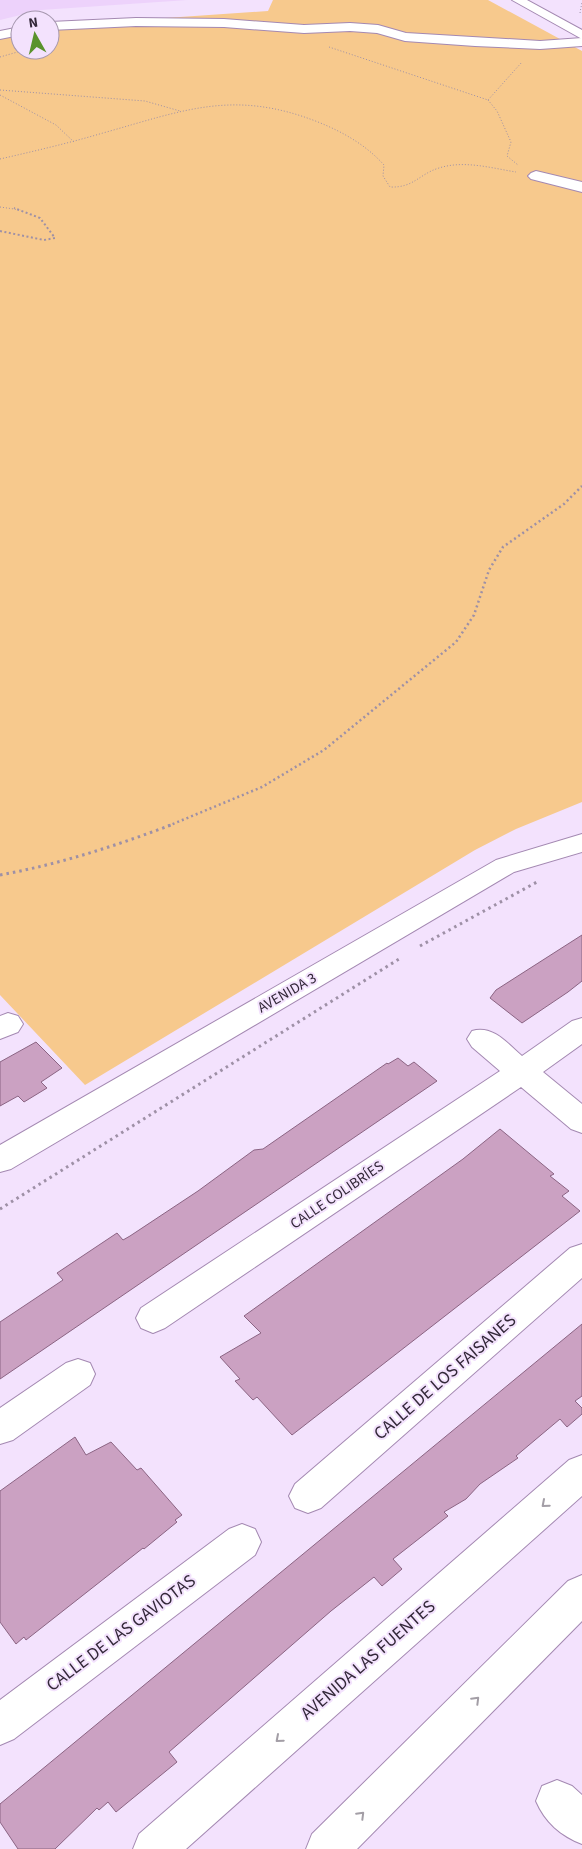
<svg xmlns="http://www.w3.org/2000/svg" width="582" height="1849" viewBox="0 0 582 1849" font-family="'Source Sans 3',sans-serif">
<rect width="100%" height="100%" fill="#f3e2fd"/>
<!-- built -->
<path fill="#edd2fb" d="M0 0H188L41 10 0 20Z"/>
<!-- green -->
<path fill="#f7c98d" d="M273 0H488L582 51V802L516 829 475 850 85 1085 0 995V37L20 33V50H50V26L268 11Z"/>
<!-- building -->
<path fill="#cba1c2" stroke="#8b6483" d="M582 935V981L568 992 522 1023 490 998 496 990Z
M36 1042 62 1068 41 1082 47 1088 24 1102 18 1096 0 1106V1062Z
M398 1058 408 1066 414 1062 437 1081 0 1379V1322L63 1280 57 1273 117 1233 123 1240 130 1236 198 1191 254 1150 263 1149 387 1063 388 1064Z
M500 1129 554 1174 550 1176 569 1191 562 1196 580 1211 292 1435 257 1397 253 1400 235 1381 240 1379 220 1357 261 1333 244 1316 463 1159Z
M582 1324V1396L575 1401 582 1408V1414L567 1427 560 1419 516 1456 518 1458 480 1484 466 1499 444 1512 448 1516 393 1559 402 1569 382 1586 374 1577 331 1611 169 1752 177 1762 116 1812 108 1802 99 1810 97 1808 55 1849H18L0 1822V1804Z
M75 1437 86 1455 111 1442 137 1470 141 1468 182 1515 175 1520 177 1522 144 1549 143 1548 26 1640 24 1637 16 1644 0 1622V1491Z"/>
<g fill="none" stroke-linecap="round" stroke-linejoin="round">
<defs>
<path id="minor" d="M136 18 224 19 304 25 350 23 378 25 406 33 540 41 582 38V46L540 49 475 46 405 41 377 33 350 31 304 33 224 27 136 26 50 30V22Z
M20 27V35L0 39V31Z
M536 171 582 182V192L531 179 528 176 531 173Z
M582 834V852L514 872 11 1169 0 1172V1145L496 860Z
M8 1013 18 1016 23 1024 18 1032 0 1039V1016Z
M582 1018V1044L543 1072 582 1104V1133L571 1129 521 1087 165 1328 153 1333 141 1328 136 1318 141 1308 500 1071 472 1047 467 1039 472 1031C493 1025 507 1043 522 1056L572 1021Z
M582 1244V1278L321 1508 308 1513 295 1508 289 1496 295 1484 570 1248Z
M78 1359 90 1363 95 1374 90 1385 13 1440 0 1444V1408L66 1363Z
M242 1524 255 1529 261 1542 255 1555 14 1739 0 1745V1700L229 1529Z
M557 1780 572 1786 582 1795V1844C561 1836 545 1822 536 1801L542 1786Z"/>
<path id="major" d="M512 0H527L582 30V39Z
M582 1455V1496L186 1849H133L139 1834 569 1460Z
M582 1575V1621L357 1849H306L312 1834 568 1581Z"/>
</defs>
<!-- minor casing -->
<use href="#minor" stroke="#a489b2" stroke-width="2"/>
<!-- major casing -->
<use href="#major" stroke="#a489b2" stroke-width="2"/>
<!-- path-far3 -->
<path stroke="#9e90a6" stroke-width="1" stroke-dasharray="1 2" stroke-linecap="butt" d="M580 13 582 2
M329 47 488 100 522 62
M0 57 21 51
M0 90 145 101 180 111
M0 95 56 125 74 142
M488 100 497 111 511 142 507 156 518 165
M0 159C35 151 69 143 103 133 185 110 234 89 318 122 343 132 366 145 384 165L383 176 390 187C414 188 419 174 439 168 464 160 491 168 516 172
M0 207 21 210"/>
<!-- path-far2 -->
<path stroke="#9e90a6" stroke-width="2" stroke-dasharray="2 2.5" stroke-linecap="butt" d="M0 231 44 240 55 238 40 218 14 208"/>
<!-- path-far1 -->
<path stroke="#9e90a6" stroke-width="2.5" stroke-dasharray="2 3" stroke-linecap="butt" d="M168 826 262 787 324 750 456 642 474 615 489 570 503 547 564 504 582 486"/>
<!-- path -->
<path stroke="#9e90a6" stroke-width="3" stroke-dasharray="2.5 4" stroke-linecap="butt" d="M0 875C60 864 115 846 171 825
M420 946 537 882
M0 1209 399 959"/>
<!-- minor -->
<use href="#minor" fill="#fff" fill-rule="evenodd"/>
<!-- major -->
<use href="#major" fill="#fff" fill-rule="evenodd"/>
</g>
<!-- one-way arrows -->
<defs><path id="oneway-chevron" d="M-2-3.5L2.5 0L-2 3.5" fill="none" stroke-width="1.6" stroke-linecap="round" stroke-linejoin="round" transform="scale(1.25)"/></defs>
<g stroke="#a39ea6">
<use href="#oneway-chevron" transform="translate(545 1504) rotate(139)"/>
<use href="#oneway-chevron" transform="translate(476 1700) rotate(-45)"/>
<use href="#oneway-chevron" transform="translate(279 1739) rotate(139)"/>
<use href="#oneway-chevron" transform="translate(361 1815) rotate(-45)"/>
</g>
<g text-anchor="middle" dominant-baseline="central" stroke-width="4" stroke-linejoin="round" paint-order="stroke">
<!-- street labels -->
<g font-size="15" fill="#332839" stroke="#f3e2fd">
<text transform="translate(287 993) rotate(-30)">AVENIDA 3</text>
<text transform="translate(337 1195) rotate(-34)">CALLE COLIBRÍES</text>
</g>
<!-- near-street labels -->
<g font-size="18" fill="#332839" stroke="#f3e2fd">
<text transform="translate(445 1377) rotate(-41)">CALLE DE LOS FAISANES</text>
<text transform="translate(121 1633) rotate(-37)">CALLE DE LAS GAVIOTAS</text>
<text transform="translate(368 1660) rotate(-41)">AVENIDA LAS FUENTES</text>
</g>
</g>
<!-- north arrow -->
<g transform="translate(35 35) rotate(352)"><circle r="24" fill="#f3e2fd" stroke="#a698af"/>
<path d="M0-4L9 19L0 12L-9 19Z" fill="#5a922d"/>
<text y="-8" font-size="14" font-weight="bold" text-anchor="middle" fill="#332839">N</text>
</g>
</svg>
